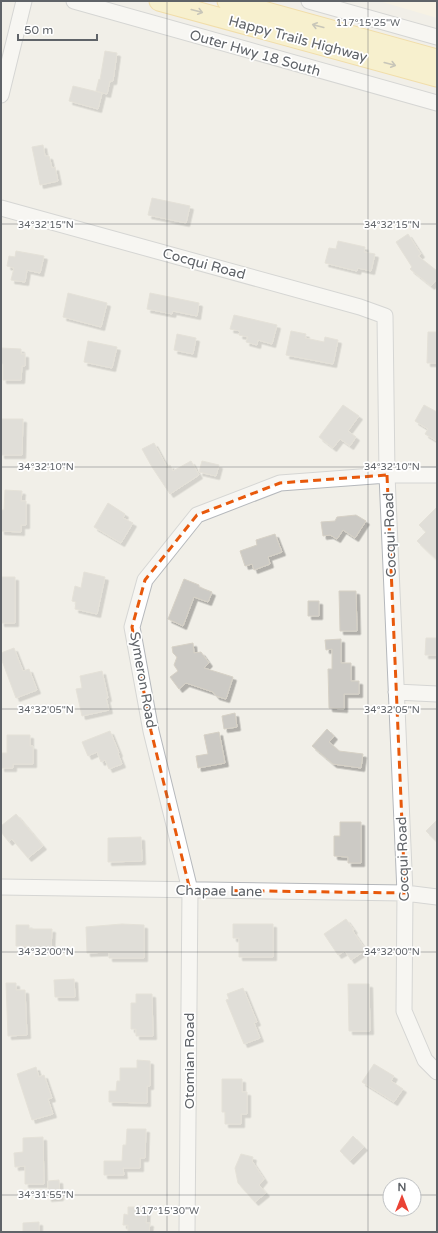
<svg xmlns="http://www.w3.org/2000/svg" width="438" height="1233" viewBox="0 0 438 1233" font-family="'Varela Round',sans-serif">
<defs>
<filter id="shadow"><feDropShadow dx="3.5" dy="3.5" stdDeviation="0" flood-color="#0004"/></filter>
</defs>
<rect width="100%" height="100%" fill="#f1efe8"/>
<!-- commercial -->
<path fill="#fef7e0" d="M379 1H437V18Z"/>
<!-- building -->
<path fill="#cccac5" stroke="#d6d1c6" filter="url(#shadow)" d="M105 51 117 53 113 81H110L107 94 96 91 99 79 100 80Z
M73 86 102 93 98 109 69 101Z
M43 145 45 156H49L52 168 55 167 58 181 40 185 32 147Z
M152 198 190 206 186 223 148 215Z
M408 234 421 254 418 256 437 271V279L431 286 410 269 412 267 396 242Z
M338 241 365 247 364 252 375 254 371 271 358 268 357 271 325 263 329 248 336 249Z
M16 251 44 256 40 273 27 270 25 282 11 280 14 268 7 266 9 256 15 257Z
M68 293 107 303 101 327 63 317Z
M150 293 199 303 197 316 173 311 172 314 147 309Z
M234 315 277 325 272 344 258 340 257 345 246 342 248 337 239 335 240 331 230 329Z
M291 331 306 334 305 338 324 342 325 337 338 340 333 364 286 355Z
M428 332H437V363H427Z
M177 334 196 338 193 354 174 350Z
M88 341 117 347 112 368 84 362Z
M1 348 21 349V354H25V366H22L21 380H3V364L1 363Z
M343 405 359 416 348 431 356 437 350 446 340 439 333 448 319 437Z
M424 405 437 412V441L425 434 428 429 415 421Z
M1 419H23L22 455H1Z
M154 443 167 467 170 465 173 471 191 461 199 475 170 494 152 467 142 449Z
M202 461 219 465 216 476 199 472Z
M5 490 22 491 21 501H26V525H21V532L1 531V510H4Z
M108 503 125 514 123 518 133 523 121 543 94 527Z
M437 507V560L417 541 426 532 419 525Z
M356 515 366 521 355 538 343 530 337 539 330 535 323 536 321 522 335 521 337 517Z
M275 534 282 552 268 557 270 564 254 570 252 564 245 566 240 551 257 545 256 540Z
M84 572 105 577 97 614 75 609 76 602 72 601 75 586 81 588Z
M1 577H15V623H1Z
M184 579 199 585V587L212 592 208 602 194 597 183 626 168 619Z
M339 591H356L357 631H340Z
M308 601H319V616H308Z
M426 638H437V655H425Z
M341 639V663H351V681H359V694H344V709L329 708 328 669H332V649L326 650 325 640Z
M193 643 194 653 201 652 209 663 204 668 233 677 226 699 216 696 213 692 186 683 179 689 170 677 178 671 174 665 177 657 173 653 172 647Z
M14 648 23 671 29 669 37 690 16 698 1 658V653Z
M102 671 108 698H106L109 710 82 716 76 689 82 688 80 676Z
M235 713 237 727 224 729 222 716Z
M327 729 334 736 329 742 339 751 363 754 361 768 333 764 312 746Z
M110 731 119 753 118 754 122 764 109 769 105 760 101 762 97 752 88 756 82 742Z
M219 732 225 763 198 768 196 756 208 754 204 735Z
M7 735H30V746H33V764H13V768H1V753H7Z
M16 814 43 846 28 858 12 839 9 842 1 832V826Z
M437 820V842L426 831Z
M340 822H361V863H348V857L334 856V836H340Z
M141 837 142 861 108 862V838Z
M346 919 354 930H352L366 950 351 960 345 951 338 955 324 934Z
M122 924 144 925V958H109V952L87 953 86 927Z
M233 924H273V957H239V938H233Z
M16 925H29V929H52L51 950 30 949V946H16Z
M74 979 75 997H55L54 980Z
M6 983H16V990H25L27 1035 8 1036Z
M348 984H369L370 1031H349Z
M243 988 257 1022 254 1023 260 1038 244 1044 226 1000 229 999 227 994Z
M136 994H152L153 1036H136V1029H131V1003H136Z
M137 1060 150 1061V1086H147V1103L109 1102V1091H116L117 1081H120V1068H137Z
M374 1064 394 1076 391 1081 403 1089 394 1102 362 1082Z
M36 1067 39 1077 44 1075 52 1098 48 1099 53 1114 32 1120 17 1074Z
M222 1079H242V1092H247V1114H241V1124H225V1112H222Z
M127 1129H146L145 1158H140V1168H123L124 1175H104V1161H122L123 1145H126Z
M353 1136 364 1147 350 1161 340 1151Z
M43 1137 44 1184H25V1166L15 1167 14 1153 23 1152V1138Z
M241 1154 253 1157 252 1161 264 1179 259 1185 266 1193 255 1202 238 1183 235 1168Z
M59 1180 60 1197 48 1198V1181Z
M128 1207H147L146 1223H150L149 1232H128V1225H123L124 1214 128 1215Z
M39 1222V1232H23V1223Z"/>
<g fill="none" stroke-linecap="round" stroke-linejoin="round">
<defs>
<path id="minor" d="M74 1 437 103
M309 1 437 37
M1 95 24 1
M1 208 360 307 385 316 387 475 405 893 404 1011 425 1060 437 1072
M396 692 437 694
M1 887 405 893 437 897
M187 1232 190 890 151 731 132 627 145 580 197 515 280 483 387 475H437"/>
<path id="major" d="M159 1 437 77
M227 1 437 59"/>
</defs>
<!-- minor casing -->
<use href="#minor" stroke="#b5b8bc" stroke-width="17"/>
<!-- major casing -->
<use href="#major" stroke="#f2c960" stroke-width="21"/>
<!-- minor -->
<use href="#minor" stroke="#fff" stroke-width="15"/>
<!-- major -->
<use href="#major" stroke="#fff2af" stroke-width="19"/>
</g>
<!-- one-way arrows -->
<defs><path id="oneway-shaft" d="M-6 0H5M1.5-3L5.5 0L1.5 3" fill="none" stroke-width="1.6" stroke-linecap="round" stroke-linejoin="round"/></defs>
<g stroke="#979581">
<use href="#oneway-shaft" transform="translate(197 11) rotate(15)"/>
<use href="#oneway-shaft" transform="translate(318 26) rotate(-165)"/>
<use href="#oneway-shaft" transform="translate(390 64) rotate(15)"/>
</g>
<!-- marked area -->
<path d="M0 0H438V1233H0ZM387 475 405 893 190 890 151 731 132 627 145 580 197 515 280 483Z" fill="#f1efe8" fill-opacity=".55" fill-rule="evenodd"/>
<path fill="none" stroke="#e8590c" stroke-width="3" stroke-dasharray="8 5" stroke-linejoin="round" d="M387 475 405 893 190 890 151 731 132 627 145 580 197 515 280 483Z"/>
<!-- ticks -->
<path fill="none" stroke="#5f6368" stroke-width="1" stroke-opacity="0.45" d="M167 1V1232M368 1V1232M1 224H437M1 467H437M1 709H437M1 952H437M1 1195H390M414 1195H437"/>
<g text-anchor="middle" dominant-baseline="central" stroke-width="3.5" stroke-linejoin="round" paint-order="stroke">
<!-- street labels -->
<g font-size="14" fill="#5f6368" stroke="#fff">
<text transform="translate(298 39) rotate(15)">Happy Trails Highway</text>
<text transform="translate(255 53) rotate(16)">Outer Hwy 18 South</text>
<text transform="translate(204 264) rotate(15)">Cocqui Road</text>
<text transform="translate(390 535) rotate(-92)">Cocqui Road</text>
<text transform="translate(143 680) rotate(80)">Symeron Road</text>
<text transform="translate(403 859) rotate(-92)">Cocqui Road</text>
<text transform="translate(219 891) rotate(1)">Chapae Lane</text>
<text transform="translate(189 1061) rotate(-90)">Otomian Road</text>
</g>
</g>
<g font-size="10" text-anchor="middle" fill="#5f6368" stroke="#fff" stroke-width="3.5" stroke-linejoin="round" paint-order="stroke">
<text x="368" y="26">117°15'25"W</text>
<text x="46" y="228">34°32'15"N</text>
<text x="392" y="228">34°32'15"N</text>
<text x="46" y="470">34°32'10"N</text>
<text x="392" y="470">34°32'10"N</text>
<text x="46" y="713">34°32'05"N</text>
<text x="392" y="713">34°32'05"N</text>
<text x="46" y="955">34°32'00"N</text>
<text x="392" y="955">34°32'00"N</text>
<text x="46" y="1198">34°31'55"N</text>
<text x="167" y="1214">117°15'30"W</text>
</g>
<!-- border -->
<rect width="438" height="1233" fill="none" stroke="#5f6368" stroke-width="4"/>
<!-- north arrow -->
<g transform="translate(402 1197)"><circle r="19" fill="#ffffff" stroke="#bfc1c3"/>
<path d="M0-3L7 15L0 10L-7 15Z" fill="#ea4335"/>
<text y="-6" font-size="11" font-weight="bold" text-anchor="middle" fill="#5f6368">N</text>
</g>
<!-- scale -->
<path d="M18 34v6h79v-6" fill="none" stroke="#5f6368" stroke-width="2"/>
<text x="24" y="34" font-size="12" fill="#5f6368" stroke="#ffffff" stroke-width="3" paint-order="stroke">50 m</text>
</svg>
